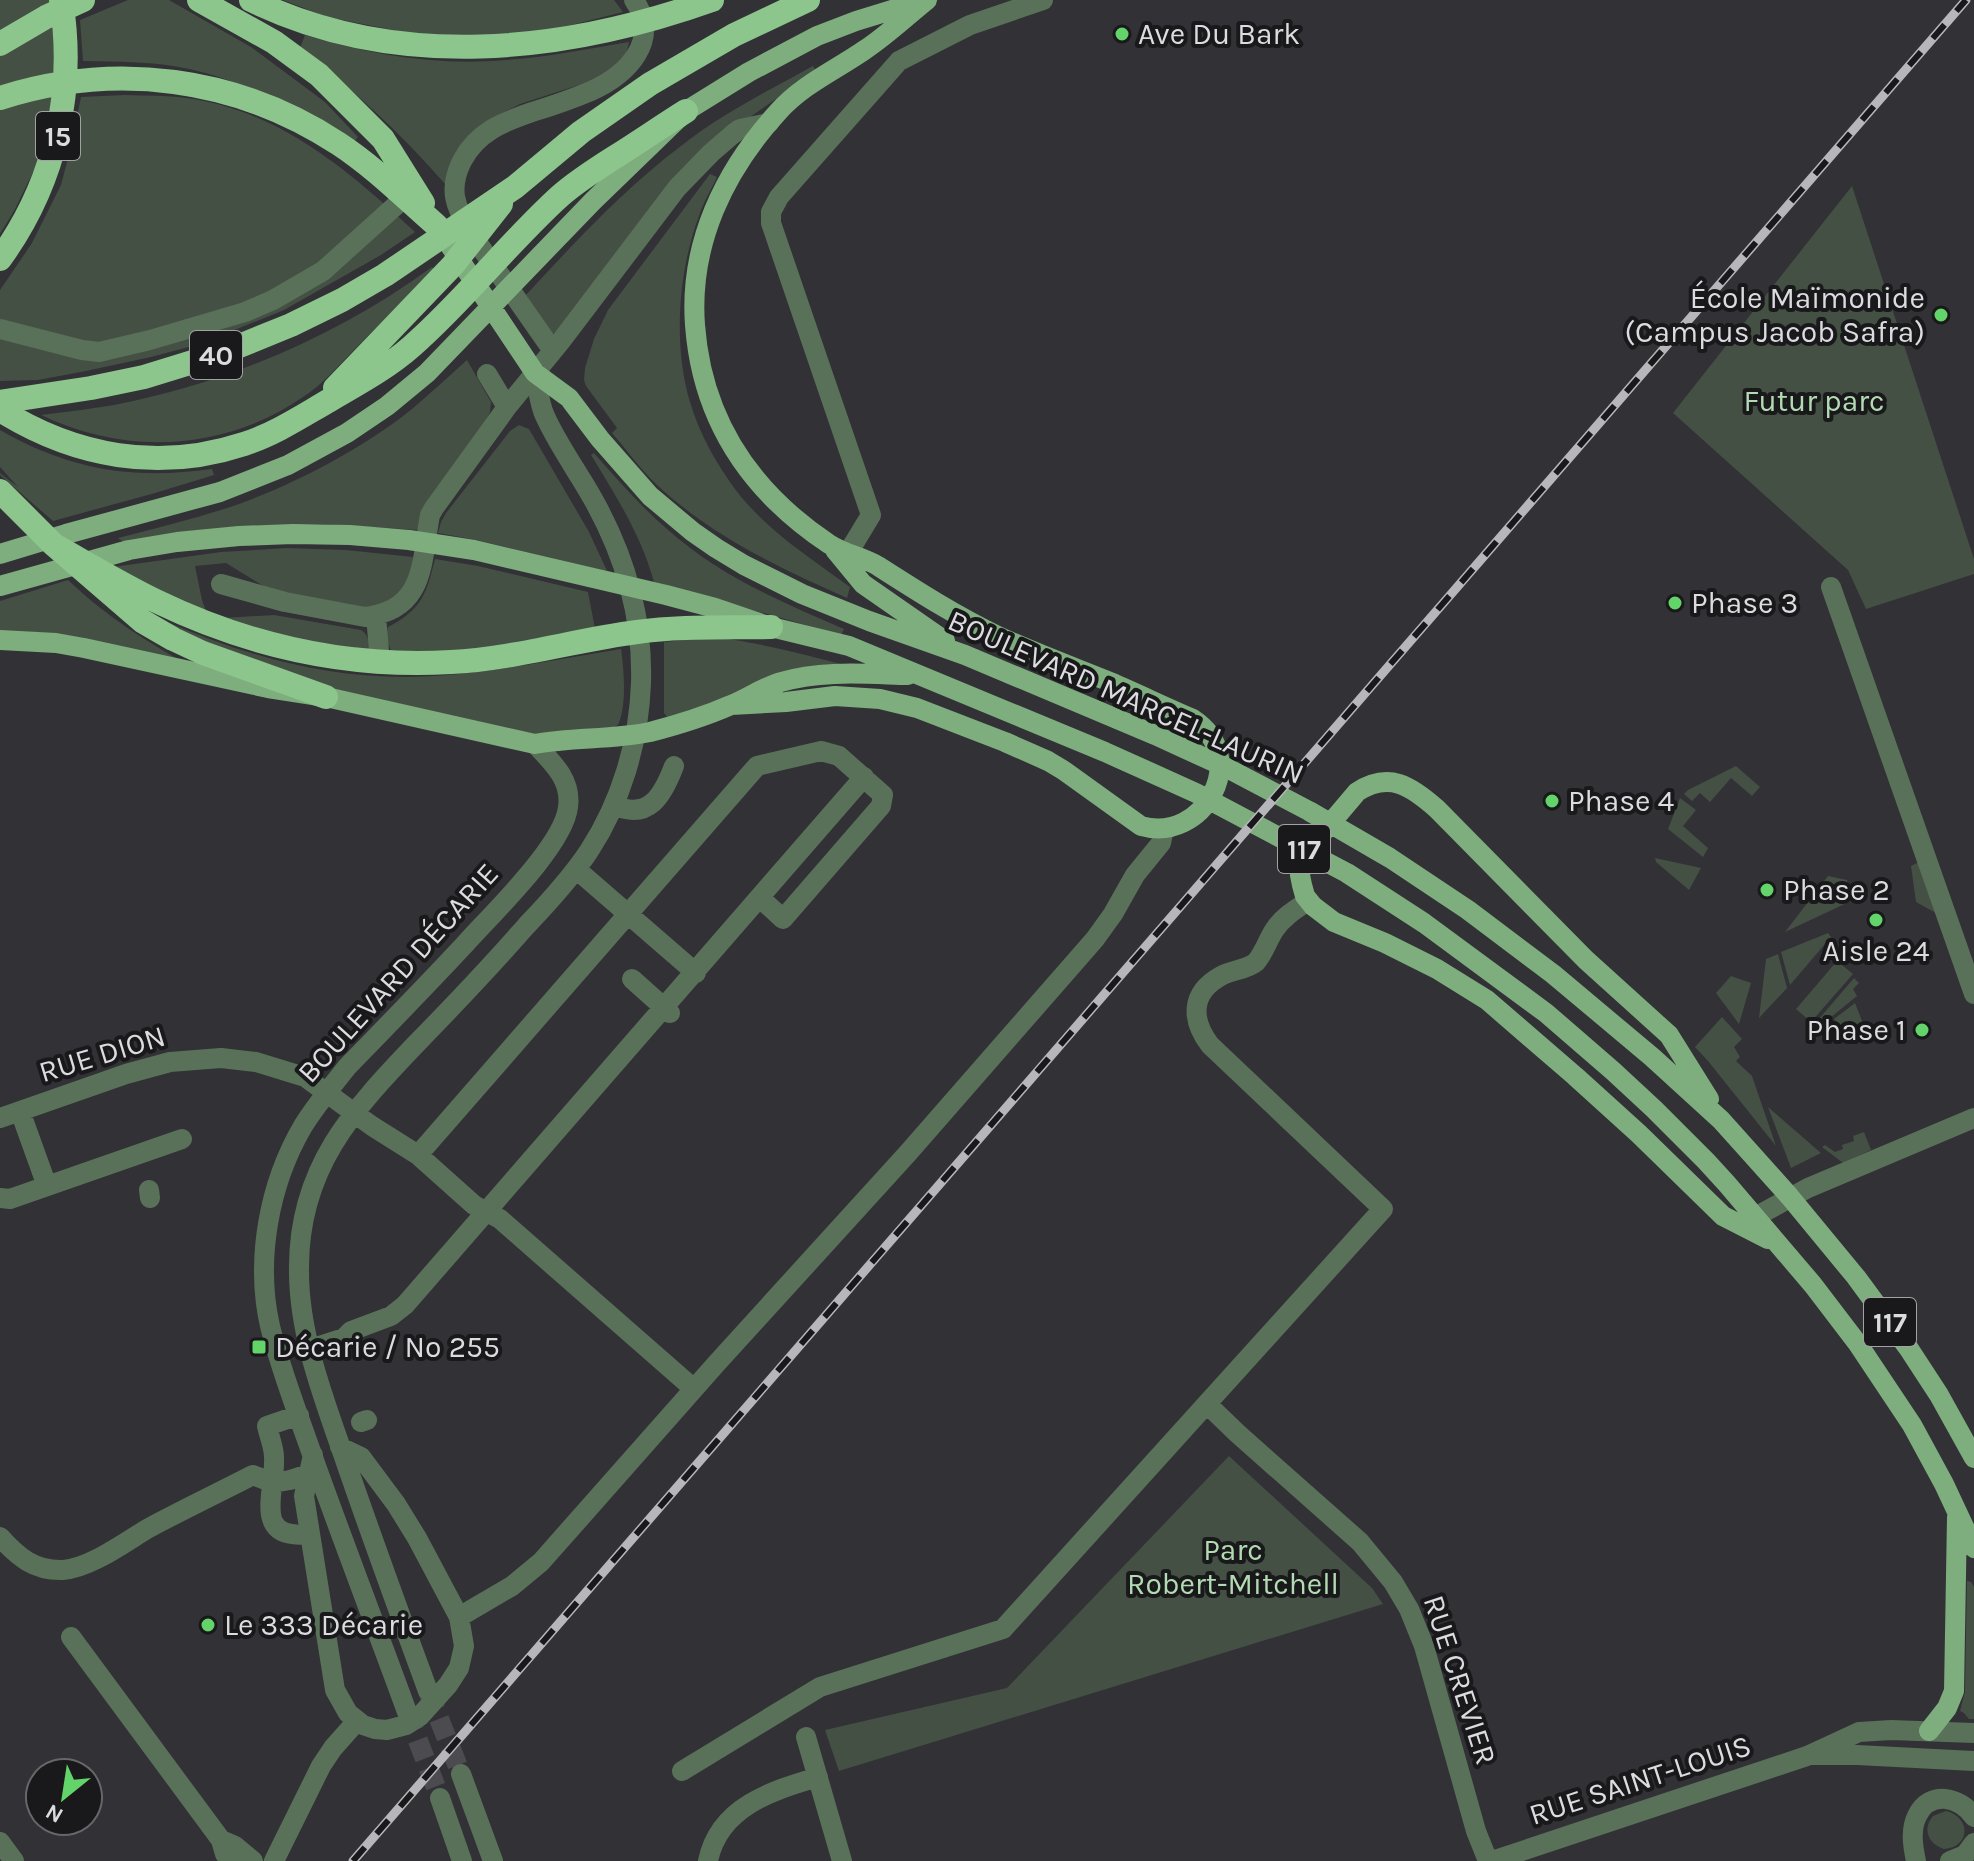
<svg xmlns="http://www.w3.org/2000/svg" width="1974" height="1861" viewBox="0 0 1974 1861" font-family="Karla,sans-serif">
<rect width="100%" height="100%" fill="#313136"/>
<!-- green -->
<path fill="#455045" d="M0 0H50L55 57 50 112 41 156 14 211 0 234Z
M128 0H169L251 47 325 102 358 137 353 143C301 116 248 81 189 69 155 61 118 62 83 61L80 20Z
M283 0H614L623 12 544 32 494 36 438 35 403 32 327 17Z
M305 35C370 55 438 66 506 60 548 57 588 49 629 42L626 55 622 63 591 81 520 104 498 115 450 164 445 184C401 133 352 89 300 48Z
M813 66 816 71 753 115 717 144 555 334 551 333 525 296C574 243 624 189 681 146 721 114 768 91 813 66Z
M125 95C145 96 166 95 186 98 279 110 349 171 415 232L381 255 284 310 200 344 151 357 86 371 38 380 0 381V290L32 243 61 185 71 147 81 97Z
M710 174 717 177C711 190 703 203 699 216 678 272 673 345 690 402 699 433 716 463 735 489 765 529 810 558 850 587L847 598C779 568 712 536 657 485 640 469 627 450 612 433L617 428 586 386 584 380 585 368 594 339 608 310Z
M1852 186 1974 559V574L1866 609 1848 570 1673 413Z
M432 267 434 269C407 296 380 324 352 352 337 367 322 385 303 397 225 451 126 456 41 415 65 412 90 409 114 405 228 383 339 335 432 267Z
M467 360 491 402 490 412 485 423 418 530 323 524 260 526 126 544 118 538C153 529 189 520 224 509 286 489 361 450 412 409 431 393 449 376 467 360Z
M519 425 529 429 589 532 607 571 476 540 438 533 441 522 446 513 510 431Z
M0 430C70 470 132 480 212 469L214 475 155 493 53 521 0 475V473L18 487 0 467Z
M594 453C617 479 640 506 667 529 718 575 781 602 844 629L841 635 654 582C641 535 616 496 591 455Z
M287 548 346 550 413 557 411 584 382 611 273 592 226 563 195 566 202 600 206 611 223 618 274 615 361 630C368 634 369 642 370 650L242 631 113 567 221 552Z
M435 559 478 566 588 592 596 634 470 654 391 651 386 637 388 627C422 609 426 595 435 559Z
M68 580C107 617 147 642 194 668L0 633V601Z
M167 622C244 655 324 678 409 677 480 676 551 660 621 649 624 670 627 706 618 725L606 731 536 734 516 730 368 700 220 654Z
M715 637C762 643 807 655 853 667L750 685 706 706 669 719 664 713V642Z
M1736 766 1760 787 1752 796 1731 778 1710 802 1700 793 1692 801 1684 794 1688 790Z
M1680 798 1696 810 1683 826 1708 848 1703 857 1668 829Z
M1655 858 1701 868 1689 890 1656 862Z
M1919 862 1936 913 1916 902 1911 866Z
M1828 876 1847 880 1851 901 1785 932Z
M1828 933 1831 937 1790 985 1781 952Z
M1778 954 1787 988 1759 1018 1766 959Z
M1837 961 1853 974 1811 1022 1796 1009Z
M1731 976 1751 983 1739 1024 1716 993Z
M1854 978 1859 983 1853 989 1857 996 1815 1030 1812 1027Z
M1855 1003 1866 1031 1848 1038 1834 1019Z
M1722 1017 1742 1039 1734 1047 1740 1057 1736 1061 1752 1076 1776 1146 1708 1061 1695 1047Z
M1768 1107 1821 1153 1791 1168Z
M1864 1132 1871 1150 1843 1163 1822 1147 1825 1145 1835 1152 1843 1149 1842 1145 1854 1141 1853 1136Z
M1229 1456 1372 1588 1383 1604 839 1771 825 1730 1007 1688Z
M1967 1581 1971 1582 1974 1587V1719H1969L1964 1713 1960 1711 1965 1692Z
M1946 1811C1971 1817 1971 1847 1944 1849 1928 1844 1922 1829 1933 1816Z"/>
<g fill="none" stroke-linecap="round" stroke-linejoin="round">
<!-- minor-tunnel -->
<path stroke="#4b4b50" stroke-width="20" stroke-dasharray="20 10" stroke-linecap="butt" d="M428 1691 461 1774
M407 1712 440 1798"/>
<!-- minor -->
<path stroke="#597059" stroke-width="20" d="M0 329 82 350 99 352 150 340 245 312 273 300 323 271 414 189
M553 351 470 232C455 206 448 189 462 161 477 132 503 122 532 112 552 106 572 99 591 91 627 75 662 40 634 0
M487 374 507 407
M848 553 871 515 771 223V212L779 197 899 61 970 25 1043 0
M221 584 285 602 365 617C426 610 421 562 430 515L434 508 507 407 561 341 677 188 711 153 733 134 740 129 769 123
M1831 587 1974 994
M376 616 380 662
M614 805C649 821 663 795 674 766
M576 869 696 973
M632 979 670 1013
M20 1111 47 1186
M0 1118 126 1074 170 1062 221 1058 256 1062 305 1077 372 1126 418 1155 474 1205 500 1219 694 1389
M418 1155 757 766 821 751 839 756 883 795 881 806 783 919 760 898
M149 1190 150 1198
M0 1198 10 1199 182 1139
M1755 1217 1808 1188 1974 1118
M310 1349 344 1338 351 1331 391 1316 405 1305 864 777
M1207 1404 1237 1433 1360 1542 1393 1582 1409 1609 1424 1646 1476 1831 1488 1861
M299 1415 267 1426C269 1436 274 1447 274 1457 276 1491 251 1541 309 1534
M361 1422 367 1420
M313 1455 304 1496 335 1690 348 1713 363 1725 375 1729 387 1730 406 1725 420 1716 448 1685 459 1668 464 1646 459 1617 417 1538 396 1504 361 1457 340 1447
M0 1537C18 1557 34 1571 63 1570 90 1568 124 1543 147 1529 182 1510 218 1493 253 1475L273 1483 290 1480 318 1471
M459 1617 512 1586 541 1562 716 1364 908 1153 1095 939 1113 914 1135 875 1161 843 1164 829
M71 1637 221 1840 225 1854 231 1861
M428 1691C399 1612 370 1533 343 1454 322 1394 298 1331 299 1267 299 1168 352 1111 416 1044 454 1005 491 966 527 925 549 902 571 878 589 851 621 802 639 742 641 683 643 618 625 556 593 499 578 472 558 445 545 416 539 404 538 387 535 373
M407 1712C376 1627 344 1544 314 1460 299 1416 281 1372 270 1326 255 1260 269 1184 303 1126 316 1105 332 1086 347 1067 387 1026 427 985 466 943 493 913 564 845 568 807 572 780 552 762 535 744
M806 1737 842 1861
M1815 1755H1857L1974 1761
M682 1771 820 1687 1003 1629 1383 1209 1210 1045C1191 1020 1190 993 1221 976 1231 970 1247 970 1256 962 1264 953 1268 939 1275 929 1283 917 1296 909 1308 901
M461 1774 493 1861
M440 1798 462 1861
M221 1840 235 1846 253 1861
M0 1842 14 1861
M274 1861 321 1766 333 1748 357 1721
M708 1861C719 1807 771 1791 818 1777
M1492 1861 1807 1756 1859 1732 1891 1730 1974 1733
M1916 1861C1913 1847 1910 1830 1917 1816 1929 1790 1960 1796 1974 1817
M1950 1861 1965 1855 1974 1843"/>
<!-- major -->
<path stroke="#7ead7e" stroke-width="20" d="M437 226 535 373 569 398 600 439 650 496 693 532 716 548 744 565 802 594 869 621 965 655 1155 735 1225 767 1309 811 1390 858 1468 910 1553 974 1652 1057 1721 1120 1790 1197 1856 1277 1909 1349 1939 1395 1974 1458
M835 550 863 584 945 641
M0 554 66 534 220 492 288 465 347 433 387 406 427 373 593 201 686 111 749 72 817 36 856 21 918 2
M0 586 129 550 177 542 239 536 293 534 350 535 409 540 474 550 666 595 715 608 771 627 849 646 1105 752 1196 793 1347 873 1424 923 1546 1013 1613 1071 1654 1109 1706 1161 1727 1184 1813 1285 1858 1344 1912 1425 1944 1484 1974 1548
M0 640 56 643 84 648 268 688 326 697 535 744C573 737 612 740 650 732 677 725 706 716 731 705 748 698 764 687 781 682 822 670 866 674 908 675
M731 705 786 702 835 696 880 699 917 708 1005 742 1048 761 1063 770 1141 826C1203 844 1252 758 1193 719 1165 707 1138 694 1110 682 1073 667 1035 653 998 636 956 616 917 591 878 566 863 557 844 554 829 544 751 492 702 420 695 325 689 244 724 171 778 112 803 84 836 70 866 49 887 35 907 16 927 0
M1709 1099 1669 1035 1586 960 1437 809C1411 786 1389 771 1357 792L1313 844 1304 858 1300 875 1302 885 1305 896 1313 906 1334 922 1385 943 1437 969 1487 1000 1575 1076 1639 1134 1723 1216 1768 1239
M1929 1731 1947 1708 1954 1691 1957 1517"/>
<!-- highway -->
<path stroke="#8cc68d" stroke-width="24" d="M199 0 274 42 319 75 383 139 423 203
M251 0C397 71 563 53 712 0
M0 44 46 17 83 0
M0 98C115 61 237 77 339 144 374 167 405 198 437 226
M0 259C55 183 76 92 61 0
M335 388 453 265 501 204
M0 402 91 388 144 377 222 353 291 325 342 300 385 275 515 187 581 132 650 84 734 35 808 0
M0 410C75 457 159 472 244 444 275 434 302 416 330 400 359 383 387 368 411 347 465 300 508 243 560 196 577 181 596 169 615 157 639 142 662 126 686 111
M0 491 54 545 142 621 173 639 203 653 326 697
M54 545C88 564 121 584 156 601 249 646 348 668 451 662 513 659 575 640 637 632 681 626 726 628 771 627"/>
<defs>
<path id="rail" d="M353 1861 1966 0"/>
</defs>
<!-- rail casing -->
<use href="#rail" stroke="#b7b7bb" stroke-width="9"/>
<!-- rail -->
<use href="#rail" stroke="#19191b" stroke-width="6" stroke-dasharray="18" stroke-linecap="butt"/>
</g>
<!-- markers -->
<g fill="#62d469" stroke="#19191b" stroke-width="3">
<circle cx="1122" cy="34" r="8"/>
<circle cx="1941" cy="315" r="8"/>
<circle cx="1675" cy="603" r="8"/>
<circle cx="1552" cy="801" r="8"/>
<circle cx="1767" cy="890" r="8"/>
<circle cx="1876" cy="920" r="8"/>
<circle cx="1922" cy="1030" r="8"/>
<rect x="251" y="1339" width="16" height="16" rx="4"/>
<circle cx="208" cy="1625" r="8"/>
</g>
<g text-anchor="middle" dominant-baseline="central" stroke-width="8" stroke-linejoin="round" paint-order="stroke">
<!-- shield labels -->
<g fill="#19191b" stroke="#a2a2a5" stroke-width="2">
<rect x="36" y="112" width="44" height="48" rx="6"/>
<rect x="190" y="331" width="52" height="48" rx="6"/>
<rect x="1278" y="825" width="52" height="48" rx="6"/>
<rect x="1864" y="1298" width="52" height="48" rx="6"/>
</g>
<g font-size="28" font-weight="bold" fill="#dcdce0">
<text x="58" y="136">15</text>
<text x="216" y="355">40</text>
<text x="1304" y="849">117</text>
<text x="1890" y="1322">117</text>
</g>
<!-- poi labels -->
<g font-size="30" fill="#dcdce0" stroke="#19191b" text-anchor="start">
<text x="1138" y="34">Ave Du Bark</text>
<text x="1925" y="298" text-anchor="end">École Maïmonide<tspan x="1925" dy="34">(Campus Jacob Safra)</tspan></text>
<text x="1691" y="603">Phase 3</text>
<text x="1568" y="801">Phase 4</text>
<text x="1783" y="890">Phase 2</text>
<text x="1876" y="951" text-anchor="middle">Aisle 24</text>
<text x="1906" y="1030" text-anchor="end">Phase 1</text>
<text x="275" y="1347">Décarie / No 255</text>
<text x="224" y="1625">Le 333 Décarie</text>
</g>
<!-- park labels -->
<g font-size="30" fill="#b3dbb3" stroke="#19191b">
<text x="1814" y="401">Futur parc</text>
<text x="1233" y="1550">Parc<tspan x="1233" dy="34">Robert-Mitchell</tspan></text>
</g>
<!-- street labels -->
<g font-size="30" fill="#dcdce0" stroke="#19191b">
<text transform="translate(1126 697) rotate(24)">BOULEVARD MARCEL-LAURIN</text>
<text transform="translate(398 973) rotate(-48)">BOULEVARD DÉCARIE</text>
<text transform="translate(102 1054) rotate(-17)">RUE DION</text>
<text transform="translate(1460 1680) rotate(72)">RUE CREVIER</text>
<text transform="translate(1640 1780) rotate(-18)">RUE SAINT-LOUIS</text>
</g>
</g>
<!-- north arrow -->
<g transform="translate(64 1797) rotate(210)"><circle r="38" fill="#19191b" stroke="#67676a" stroke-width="2"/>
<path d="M0-6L14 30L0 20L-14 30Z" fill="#62d469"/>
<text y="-12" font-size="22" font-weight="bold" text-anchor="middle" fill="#dcdce0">N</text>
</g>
</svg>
